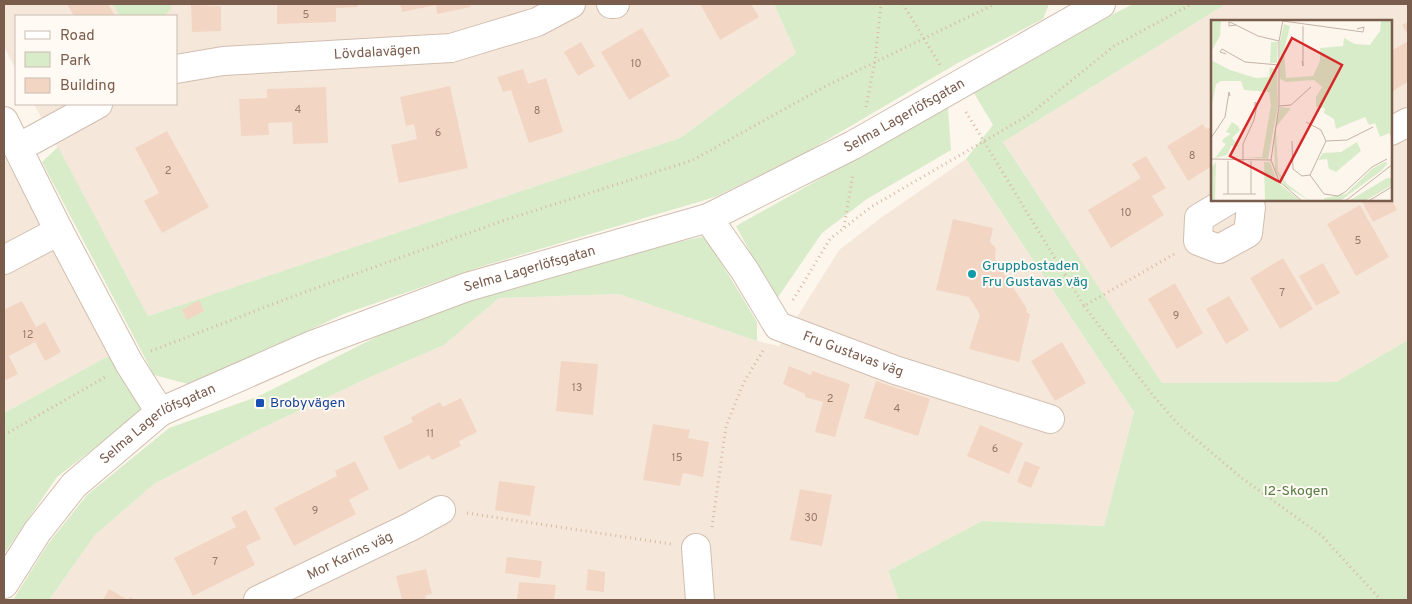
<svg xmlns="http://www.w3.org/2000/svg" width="1412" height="604" viewBox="0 0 1412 604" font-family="Overpass,sans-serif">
<rect width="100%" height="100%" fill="#fdf6ec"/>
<!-- residential -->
<path fill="#f5e8da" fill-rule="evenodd" d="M4 4H774L796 53 680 138 148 316 34 104H176V16H16V70L4 46Z
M1226 4H1408V340L1336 382 1162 383 1003 142ZM1212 21H1391V200H1212Z
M4 156 112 354 4 413Z
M966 159 1134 412 1104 526 982 521 888 571 899 600H49L95 535 154 484 260 429 368 378 444 345 499 298 619 294 757 341 779 346 839 250 878 220Z"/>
<!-- green -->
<path fill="#d8ecc9" d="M113 4H171V9L164 16H120Z
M774 4H1049L1043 19 956 64 805 153 715 197 483 266 344 314 192 385 154 375 42 162 58 147 148 316 680 138 796 53Z
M1133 4H1226L1003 142 1162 383 1336 382 1408 340V600H899L888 571 982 521 1104 526 1134 412 966 159 993 125 974 93 1100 21Z
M948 107 951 150 867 199 822 233 776 300 736 226Z
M705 236 757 322V341L619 294 499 298 444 345 368 378 260 429 154 484 95 535 49 600H13L48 544 87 495 169 428 257 397 430 310 503 282Z
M112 354 143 410 57 477 4 554V413Z"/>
<!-- building -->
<path fill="#f3d5c3" d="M67 4H108L115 16H74Z
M277 4H358V7L336 8V22L277 24Z
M400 4H470L471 7 437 14 436 5 402 12Z
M700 4H751L759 17 720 40Z
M191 5 221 6V31L192 32Z
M1408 22V35L1402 25Z
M642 28 670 76 629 100 601 52Z
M1408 41V82L1391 92V51Z
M581 42 595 66 578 76 564 52Z
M523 69 528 84 546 78 563 132 529 143 511 90 503 92 497 77Z
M450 86 468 168 399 183 391 145 417 139 414 124 406 126 400 97Z
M326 87 328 143 293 144 292 122 268 123 269 135 241 136 239 99 267 98V89Z
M1203 124 1206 129 1212 126V166L1188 181 1167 146Z
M167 131 209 207 162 233 144 201 159 193 135 148Z
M1146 156 1166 188 1152 196 1164 215 1111 248 1088 210 1141 178 1132 164Z
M1391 197 1397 210 1373 222 1361 200H1391Z
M1360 205 1389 257 1356 276 1327 224Z
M953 219 993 228 990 242 996 248 995 259 1027 309 1026 312 1030 314 1019 362 969 349 980 315 969 297 936 290Z
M1283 258 1313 309 1280 329 1250 278Z
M1323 263 1340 293 1316 306 1299 276Z
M1175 283 1203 333 1177 349 1148 299Z
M1229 296 1249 330 1226 344 1206 309Z
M199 300 204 311 187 320 182 310Z
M22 301 36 327 45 322 61 352 45 361 35 342 9 356 18 374 6 380 4 375V310Z
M1062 342 1086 383 1055 401 1031 361Z
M561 361 598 364 593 415 556 411Z
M789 366 811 375 812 371 850 384 835 437 815 432 823 402 805 397V394L783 384Z
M876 381 930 399 918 436 864 418Z
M461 398 477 432 459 441 461 446 432 460 429 455 399 470 383 437 413 422 411 417 440 402 443 407Z
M653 424 690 430 688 438 709 442 703 477 683 473 680 486 643 480Z
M980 425 1023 443 1009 474 967 456Z
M355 461 369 489 349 500 356 514 294 546 274 508 337 476 335 471Z
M1025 461 1040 467 1031 488 1017 482Z
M499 481 535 486 530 516 495 510Z
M800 489 832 495 822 546 790 540Z
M246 510 261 539 246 546 255 565 193 596 174 558 236 527 231 517Z
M507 557 542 561 540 578 505 573Z
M426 569 432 594 425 595 426 600H402L396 576Z
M588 569 605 572 604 592 586 590Z
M519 582 556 585 554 600H517Z
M109 589 128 600 130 597 135 600H103Z"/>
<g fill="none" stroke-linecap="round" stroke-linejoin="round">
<defs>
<g id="minor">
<path d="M611 4H615"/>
<path id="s1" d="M176 69 223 61 451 48 537 22 571 4"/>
<path d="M4 121 59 231 129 363 160 412"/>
<path d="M1391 131 1408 122"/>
<path d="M18 148 98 104"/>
<path d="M1229 200 1199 218 1198 241 1219 249 1248 233 1251 207"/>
<path id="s2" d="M708 218 745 271 778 326 895 370 1050 419"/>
<path d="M4 260 59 231"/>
<path d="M696 548 700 600"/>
<path id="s3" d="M4 584 37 532 74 485 160 412 312 345 467 287 708 218 853 145 1101 4"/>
<path id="s4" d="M258 600 410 527 441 510"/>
</g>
</defs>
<!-- minor casing -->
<use href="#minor" stroke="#d1beb0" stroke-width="30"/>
<!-- path -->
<path stroke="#d9b8a5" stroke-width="3" stroke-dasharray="1 4" stroke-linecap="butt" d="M903 4 940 65
M866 107 875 61 881 4
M966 112 1084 306 1176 253
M844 227 853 174
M793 300 830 239 871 207 1029 115 1114 46 1192 4
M1084 306 1155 398 1180 426 1243 479 1321 535 1381 600
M151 351 294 296 505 220 693 160 824 87 995 4
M4 435 107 376
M467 513 671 544
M712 527 726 426 744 382 764 349"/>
<!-- minor -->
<use href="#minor" stroke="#fff" stroke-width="28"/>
</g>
<!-- markers -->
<circle fill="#0f9aa8" stroke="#fffaf3" stroke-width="2" cx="972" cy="274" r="5"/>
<rect fill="#1a4fb4" stroke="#fffaf3" stroke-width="2" x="255" y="398" width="10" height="10" rx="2.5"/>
<g text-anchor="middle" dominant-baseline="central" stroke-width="4" stroke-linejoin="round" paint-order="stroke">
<!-- number labels -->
<g font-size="11" fill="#987a6a">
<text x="306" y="15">5</text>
<text x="636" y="64">10</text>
<text x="298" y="110">4</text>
<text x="537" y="111">8</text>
<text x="438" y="133">6</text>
<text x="1192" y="156">8</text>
<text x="168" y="171">2</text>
<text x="1126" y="213">10</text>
<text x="1358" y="241">5</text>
<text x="1282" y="293">7</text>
<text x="1176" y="316">9</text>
<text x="28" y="335">12</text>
<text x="577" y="388">13</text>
<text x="830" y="399">2</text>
<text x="897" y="409">4</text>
<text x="430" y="434">11</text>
<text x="995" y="449">6</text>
<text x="677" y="458">15</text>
<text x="315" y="511">9</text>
<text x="811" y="518">30</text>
<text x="215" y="562">7</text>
</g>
<!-- street labels -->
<g font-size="14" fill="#7a5c4d" stroke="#fffaf3">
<text stroke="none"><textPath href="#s1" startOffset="202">Lövdalavägen</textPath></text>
<text stroke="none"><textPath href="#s3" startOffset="1038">Selma Lagerlöfsgatan</textPath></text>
<text stroke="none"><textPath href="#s3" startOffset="631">Selma Lagerlöfsgatan</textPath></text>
<text stroke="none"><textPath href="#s2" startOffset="209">Fru Gustavas väg</textPath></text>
<text stroke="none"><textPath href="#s3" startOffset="226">Selma Lagerlöfsgatan</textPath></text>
<text stroke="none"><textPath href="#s4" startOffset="102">Mor Karins väg</textPath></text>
</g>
<!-- culture labels -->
<g font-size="14" fill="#0d838f" stroke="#fffaf3" text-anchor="start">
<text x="982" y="266">Gruppbostaden<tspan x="982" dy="16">Fru Gustavas väg</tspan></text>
</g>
<!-- transit labels -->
<g font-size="14" fill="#164399" stroke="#fffaf3" text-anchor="start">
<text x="270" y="403">Brobyvägen</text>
</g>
<!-- park labels -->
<g font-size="14" fill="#537a41" stroke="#fffaf3">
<text x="1296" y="491">I2-Skogen</text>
</g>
</g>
<!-- overview -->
<g transform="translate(1211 20)">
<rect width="181" height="181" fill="#fdf6ec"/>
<path d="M0 0H10L9 16 0 32ZM170 0H181V120L178 113 169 117 164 103 158 105 154 97 125 109 123 99 113 93 114 88 105 87V77L111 67 103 60 75 62 69 59V21L73 4 79 6 73 31 75 58 102 56 109 41V28L132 26 133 18 144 24 159 25 169 11ZM60 22H67L66 43H59ZM0 40 19 50 45 58 58 57 59 47 66 50 67 85 57 139 33 137H51L60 85 58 72 33 70 30 61H10L5 64 0 89ZM69 87 80 88 65 107 67 151 76 164 99 181 74 166 64 150 63 113ZM21 102 27 106 29 110 21 118 28 126H20L16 135 4 138 15 124 11 122 13 118 20 114 15 112ZM146 122 150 131 125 152 118 149 116 139 107 140 112 133 130 132ZM5 142 4 181H0V148ZM53 142H59L66 162 90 181H54ZM174 142 177 143 170 151 129 181 111 182 114 178 135 174 162 148ZM176 158H181V165L154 181 136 182Z" fill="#d8ecc9"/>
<path fill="none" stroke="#c5b3a7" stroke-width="1" d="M72 0 68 21V86L60 140 68 161 92 182M72 1 152 12 153 7 146 9M25 5 18 6V2L21 3 47 16 68 21M15 34 9 32 11 29 34 42 68 45M91 41 92 46V6M68 86 80 85 100 67M95 102 110 110 115 121 99 155 113 174 127 176 134 172 161 147 176 139M0 118 14 97 18 72 19 76M81 121 82 149 91 156 99 155M115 121 136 120 162 107M0 139 60 140M32 141V124L43 100 46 85 44 82V86M12 174H45M17 174V141M40 174V141M133 182 182 144M156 182 182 166"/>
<path fill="#d62828" fill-opacity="0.15" stroke="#d62828" stroke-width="2.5" d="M81 18 131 45 69 162 19 136Z"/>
<rect width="181" height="181" fill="none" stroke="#7a5c4d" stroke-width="2.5"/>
</g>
<!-- border -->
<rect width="1412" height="604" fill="none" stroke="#7a5c4d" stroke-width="10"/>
<!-- legend -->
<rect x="15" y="15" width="162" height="90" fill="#fffaf3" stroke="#cabbb1"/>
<rect x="25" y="31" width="25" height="8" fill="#ffffff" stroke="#cabbb1"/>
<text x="60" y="40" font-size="15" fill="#7a5c4d">Road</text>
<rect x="25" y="52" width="25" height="15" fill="#d8ecc9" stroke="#cabbb1"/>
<text x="60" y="65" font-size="15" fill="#7a5c4d">Park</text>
<rect x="25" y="78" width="25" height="15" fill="#f3d5c3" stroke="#cabbb1"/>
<text x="60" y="90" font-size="15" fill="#7a5c4d">Building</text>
</svg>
